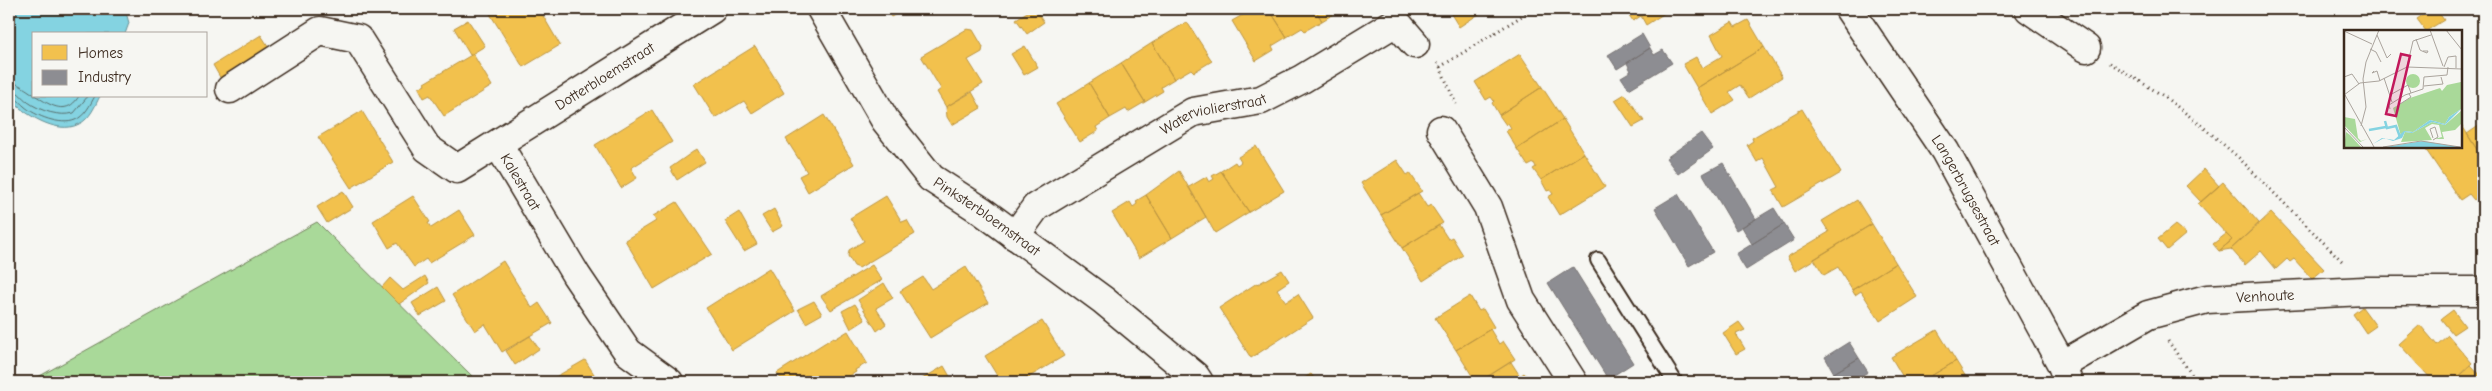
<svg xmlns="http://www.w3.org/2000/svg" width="2492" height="391" viewBox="0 0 2492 391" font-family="'Comic Neue',sans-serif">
<rect width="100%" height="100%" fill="#f6f6f2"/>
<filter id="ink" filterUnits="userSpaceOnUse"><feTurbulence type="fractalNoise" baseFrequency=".02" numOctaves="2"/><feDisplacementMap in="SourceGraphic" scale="10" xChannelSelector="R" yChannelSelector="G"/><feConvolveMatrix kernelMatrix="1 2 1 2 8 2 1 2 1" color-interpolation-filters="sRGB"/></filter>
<g filter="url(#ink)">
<!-- green -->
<path fill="#a9d999" stroke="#72825c" d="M317 222 478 382H29Z"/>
<!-- water -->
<path fill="#84d3e1" stroke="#678f93" d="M18 9H125L129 23 125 34H34V96H100C95 106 90 119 79 124 57 136 23 113 9 98V30Z"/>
<!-- homes -->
<path fill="#f2c14e" stroke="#bb9440" d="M487 9H539L560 45 523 67Z
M886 9H905L891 17Z
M1032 9H1035L1044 22 1027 34 1016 19Z
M1253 9H1269L1287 37 1272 46 1274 50 1256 61 1232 21Z
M1269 9H1315L1322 21 1305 31 1302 28 1287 37Z
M1315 9H1339L1340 10 1322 21Z
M1448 9H1484L1485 10 1459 27Z
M1633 9H1671L1646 25 1641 16 1633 21 1627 12Z
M2431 9H2436L2444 20 2426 31 2417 19Z
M468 20 485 46 470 55 454 28Z
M1748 20 1764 47 1697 88 1683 64 1696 57 1702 68 1722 56 1711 35 1732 22 1735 27Z
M1187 22 1212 61 1194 72 1191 69 1174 79 1152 43Z
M967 29 973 30 983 47 982 52 968 60 983 84 946 107 937 92 941 89 921 56Z
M261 35 270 49 221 79 213 65Z
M1152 43 1174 79 1161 87 1163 91 1145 102 1121 63Z
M755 46 784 93 752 113 744 101 715 118 694 84Z
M1025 46 1038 67 1024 75 1011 54Z
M1764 47 1782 77 1749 98 1740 85 1729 92 1735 100 1712 114 1697 88Z
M473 54 492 86 444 116 430 95 424 98 419 88 425 85 424 83Z
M1520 54 1542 87 1499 115 1492 103 1494 101 1491 97 1486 100 1475 82Z
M1121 63 1145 102 1128 112 1126 109 1110 118 1089 83Z
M1089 83 1110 118 1096 127 1098 131 1080 142 1056 104Z
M1542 87 1563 119 1517 149 1506 131 1511 128 1508 123 1506 125 1499 115Z
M972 92 981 108 952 125 947 117 946 107Z
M1625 94 1644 121 1633 127 1615 100Z
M1802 109 1841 173 1783 207 1773 190 1779 187 1763 158 1757 162 1747 145 1753 141 1752 138Z
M652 110 672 142 631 168 637 178 621 188 595 145Z
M362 111 393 162 351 188 318 137Z
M824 115 854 164 808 192 799 176 807 172 786 139Z
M1563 119 1584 153 1541 180 1533 169 1536 167 1534 163 1528 166 1517 149Z
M2483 123V159L2467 134Z
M2461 124 2483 159V194L2474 200 2469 194 2460 200 2424 147 2461 146Z
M1256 146 1284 191 1249 212 1221 171 1235 162 1237 165 1241 162 1238 157Z
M697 149 705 162 677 180 670 168Z
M1584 153 1605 187 1559 215 1548 197 1553 194 1550 190 1547 191 1541 180Z
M1397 160 1407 175 1410 173 1422 191 1381 215 1361 183Z
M2204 169 2219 186 2201 202 2186 186Z
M1179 171 1206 217 1172 238 1146 195Z
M1221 171 1249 212 1215 233 1189 187 1206 177 1209 182 1214 179 1212 176Z
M2223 182 2259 223 2231 249 2219 251 2232 240 2198 204Z
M343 191 353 207 327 223 317 207Z
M1418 193 1427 207 1431 205 1443 223 1402 248 1381 215Z
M1146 195 1172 238 1139 258 1112 213 1130 202 1133 207 1137 204 1136 201Z
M413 196 430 222 428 223 431 228 459 210 475 235 429 263 426 259 414 267 397 243 389 248 373 221Z
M886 196 902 222 907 220 915 234 859 268 854 266 848 256 849 250 864 241 850 218Z
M1857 200 1872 224 1795 271 1787 257 1829 232 1822 221Z
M677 202 712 254 654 289 625 240 656 221 653 216Z
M774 209 783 226 772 232 762 216Z
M739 212 757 244 744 251 725 221Z
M2271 213 2324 269 2312 279 2294 259 2290 262 2287 259 2276 269 2261 251 2245 265 2231 249Z
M1872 224 1896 263 1852 290 1838 267 1824 275 1814 259Z
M1439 225 1448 239 1452 237 1463 255 1423 281 1402 248Z
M2175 225 2186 234 2167 250 2158 239Z
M2226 234 2232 240 2219 251 2213 244Z
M503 261 532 308 539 303 552 323 502 352 485 324 475 331 452 295Z
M1896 263 1917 297 1880 321 1861 291 1855 295 1852 290Z
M872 265 882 280 831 310 821 296Z
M966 267 988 303 930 338 900 291 923 277 931 289Z
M769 268 795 311 732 350 706 308Z
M1282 270 1289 281 1277 289 1286 302 1298 294 1313 318 1251 358 1219 308 1257 283 1258 284Z
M425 276 429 283 399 304 382 287 390 278 403 290Z
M884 283 893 298 876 308 886 324 877 331 858 300Z
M438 287 446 301 420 316 412 303Z
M1470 296 1479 311 1483 309 1494 327 1456 350 1435 318Z
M814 301 822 314 806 323 798 309Z
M855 304 865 320 851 329 842 311Z
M2362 307 2376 326 2366 333 2353 314Z
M2453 310 2465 326 2453 334 2441 319Z
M1042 321 1064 356 1029 377 1032 382H1001L985 356Z
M1739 322 1745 330 1736 334 1745 349 1736 354 1723 333Z
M2420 325 2437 345 2448 335 2472 363 2452 382H2434L2399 344Z
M1490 329 1499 344 1503 341 1515 359 1479 382H1476L1456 350Z
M1937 330 1956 361 1921 382H1906L1891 357Z
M848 331 867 363 855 370 856 372 839 382H783L777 373 834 337 835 339Z
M530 336 539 349 515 365 506 351Z
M585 360 599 382H547Z
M1956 361 1969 382H1921Z
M1511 362 1520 376 1524 373 1530 382H1479Z
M2471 365 2483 378V382H2452Z
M944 366 952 380 948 382H924L922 379Z
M1311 374 1317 382H1298Z"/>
<!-- industry -->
<path fill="#8d8d92" stroke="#746f6f" d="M1642 34 1650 48 1617 69 1608 55Z
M1650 48 1654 55 1663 50 1672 63 1629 89 1621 77 1631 71 1627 63Z
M1701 133 1713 149 1678 174 1666 158Z
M1723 163 1756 219 1736 230 1703 174Z
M1678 194 1713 252 1689 266 1655 208Z
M1774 208 1784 224 1752 244 1742 227Z
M1784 224 1794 240 1746 270 1736 254Z
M1573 267 1633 363 1608 379 1548 283Z
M1849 342 1859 358 1834 373 1825 357Z
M1859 358 1868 372 1850 382H1837L1832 374Z"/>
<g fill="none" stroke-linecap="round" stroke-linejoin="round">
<!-- shore -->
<path stroke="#586e6c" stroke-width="1" d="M9 82C29 82 60 129 79 96
M9 89C18 90 21 97 28 102 40 111 60 117 74 113L88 96
M9 95C16 96 19 102 24 106 35 116 61 126 75 120 85 116 90 105 95 96"/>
<defs>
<path id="service" d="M1598 260 1675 382"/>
<g id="minor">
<path id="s1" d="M821 9 885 120 931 178 982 211 1103 300 1195 376 1199 382"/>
<path id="s2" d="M1849 9 1945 151 2062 365 2068 382"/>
<path d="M2029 9 2086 48"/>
<path id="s3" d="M230 89 320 31 358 39 427 148 457 169 712 9"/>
<path d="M1441 130 1488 207 1521 300 1573 382"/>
<path id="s4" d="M498 144 576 275 628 352 669 382"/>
<path id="s5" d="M1015 236 1036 207 1193 112 1261 100 1302 79 1396 22 1415 44"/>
<path id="s6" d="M2062 365 2148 315 2207 299 2364 291H2483"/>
</g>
</defs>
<!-- service casing -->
<use href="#service" stroke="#3b2a1e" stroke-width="18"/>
<!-- minor casing -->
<use href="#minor" stroke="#3b2a1e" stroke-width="31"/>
<!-- path -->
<path stroke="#3b2a1e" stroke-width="3" stroke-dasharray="1 4" stroke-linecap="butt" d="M1437 63 1440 67 1533 9
M2110 63 2162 95 2196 121 2238 157 2342 261
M1440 67 1456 104
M2168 341 2197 382"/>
<!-- service -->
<use href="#service" stroke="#f6f6f2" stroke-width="14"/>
<!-- minor -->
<use href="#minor" stroke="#f6f6f2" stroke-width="28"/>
</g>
</g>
<g text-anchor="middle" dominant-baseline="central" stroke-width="5" stroke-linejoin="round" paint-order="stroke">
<!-- street labels -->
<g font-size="15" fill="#3b2a1e" stroke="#f6f6f2">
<text stroke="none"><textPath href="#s3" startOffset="486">Dotterbloemstraat</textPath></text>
<text stroke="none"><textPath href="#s5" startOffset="238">Waterviolierstraat</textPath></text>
<text stroke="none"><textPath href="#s4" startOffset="44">Kalestraat</textPath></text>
<text stroke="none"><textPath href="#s2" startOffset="216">Langerbrugsestraat</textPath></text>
<text stroke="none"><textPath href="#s1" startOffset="270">Pinksterbloemstraat</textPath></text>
<text stroke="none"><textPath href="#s6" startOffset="219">Venhoute</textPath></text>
</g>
</g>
<!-- overview -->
<g transform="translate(2344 30)">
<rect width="118" height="118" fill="#f6f6f2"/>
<path d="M62 51a7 7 0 1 1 14 0a7 7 0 1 1-14 0ZM117 52V79L105 87 101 94 86 90 69 102 61 101 57 106 49 78 66 68 96 58 98 61 103 55ZM117 81V94L111 100 98 102 100 109H90L98 107 95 95 88 94 81 98 88 110 57 112 61 102 68 103 88 92 101 95ZM0 87 11 89 14 108 17 111 23 109 16 112 0 95ZM2 102 6 105 17 117H0Z" fill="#a9d999"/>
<path d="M117 79 101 95 88 92 68 103 61 102 58 108 49 111 40 108 29 114 38 108 50 110 60 101 69 102 86 90 101 94 105 87ZM79 111 115 117H41Z" fill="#84d3e1"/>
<path fill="none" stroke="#84d3e1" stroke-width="2.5" d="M41 91 43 98 52 96 56 107M25 100 42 97"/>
<path fill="none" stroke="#aba49d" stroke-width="1" d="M86 0 99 36M102 0 118 20M0 1 28 14M33 5 43 28 47 24M72 9 76 20 78 21 83 23 84 21H79M26 19 32 22 37 32M63 37 69 11 87 5M100 37 104 27 112 26V38M30 41 28 43 33 41 36 51M0 47 8 44 15 54M40 48 48 72M80 56 99 54 97 47M0 65 16 53 35 51 63 37 118 39M1 65 30 117M46 65 64 55 67 63M56 74 67 67 65 64M46 79 45 75 61 65 79 59 80 47 103 45 104 37M17 96 22 77 19 49 22 32 35 0M0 97 19 117M89 110 94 107 91 97 86 99 89 108M39 117 77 111 116 117"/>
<path fill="#c2185b" fill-opacity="0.15" stroke="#c2185b" stroke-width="2.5" d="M57 24 66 26 52 86 42 84Z"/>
<rect width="118" height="118" fill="none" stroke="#3b2a1e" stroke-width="2.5"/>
</g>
<!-- margin -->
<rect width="2492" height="391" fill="none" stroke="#f6f6f2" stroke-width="30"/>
<rect x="15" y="15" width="2462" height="361" fill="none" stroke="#3b2a1e" stroke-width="2" filter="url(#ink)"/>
<!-- legend -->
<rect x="32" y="32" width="175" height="65" fill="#f6f6f2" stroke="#aba49d"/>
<rect x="42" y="45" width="25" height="15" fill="#f2c14e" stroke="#aba49d"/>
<text x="78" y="58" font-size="15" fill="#3b2a1e">Homes</text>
<rect x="42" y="70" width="25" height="15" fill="#8d8d92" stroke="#aba49d"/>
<text x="78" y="82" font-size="15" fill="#3b2a1e">Industry</text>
</svg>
